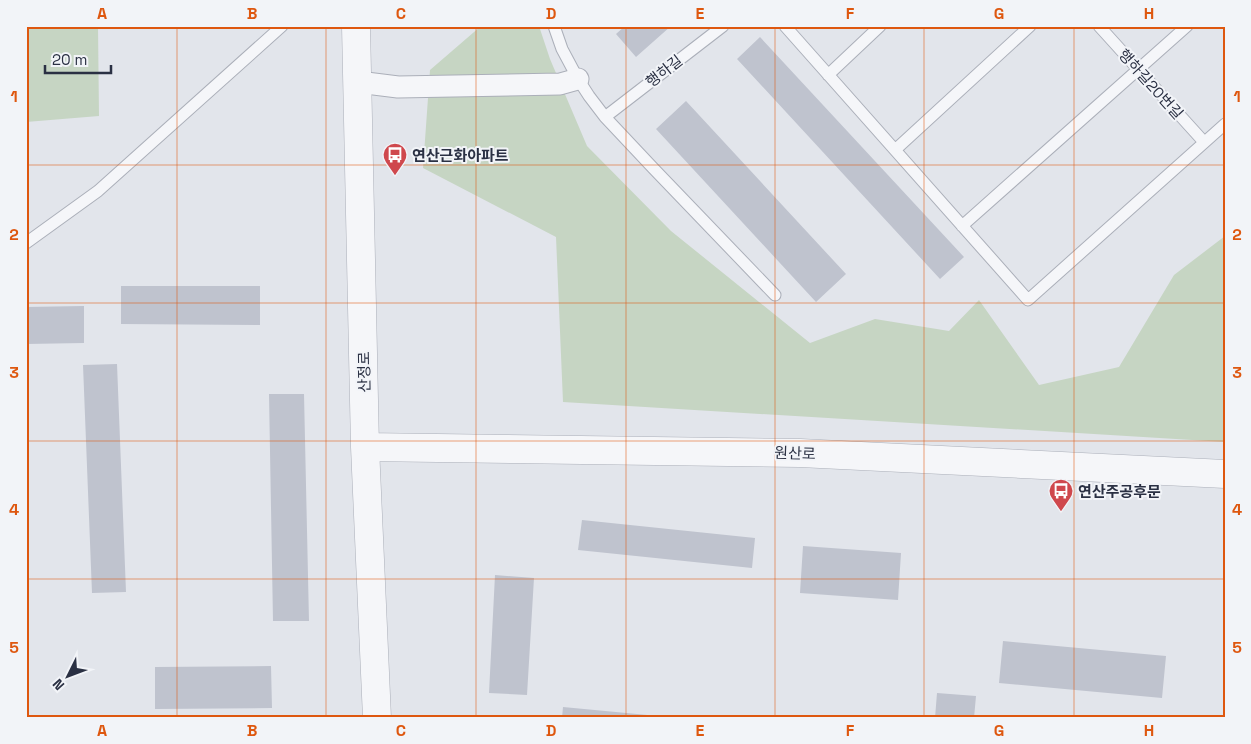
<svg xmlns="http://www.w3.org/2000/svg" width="1251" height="744" viewBox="0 0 1251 744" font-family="'Space Grotesk','Noto Sans KR',sans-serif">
<rect width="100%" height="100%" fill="#e2e5eb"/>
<!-- green -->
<path fill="#c6d5c3" d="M26 26H98L99 116 26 122Z
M481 26H539L550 59 587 146 671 231 810 343 875 319 949 331 979 300 1039 385 1119 367 1174 275 1225 236V442L563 402 556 237 423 168 430 70Z"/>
<!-- building -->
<path fill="#bfc3ce" d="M625 26H671L636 57 616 34Z
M760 37 964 257 940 279 737 59Z
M686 101 846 274 816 302 656 129Z
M121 286H260V325L121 324Z
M84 306V343L26 344V307Z
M117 364 126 592 92 593 83 365Z
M269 394H304L309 621H273Z
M582 520 755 538 752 568 578 550Z
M803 546 901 553 898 600 800 593Z
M495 575 534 578 527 695 489 693Z
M1003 641 1166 656 1162 698 999 683Z
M271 666 272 708 155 709V667Z
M937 693 976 696 974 718H935Z
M563 707 658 716V718H562Z"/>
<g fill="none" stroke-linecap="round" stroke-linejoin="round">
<defs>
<path id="service" d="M554 26 562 49 578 79 589 96 605 117 653 168 775 295
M785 26 1028 300 1225 124
M1099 26 1204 142
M828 75 880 26
M605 117 723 26
M895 150 1030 26
M962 226 1187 26
M26 243 98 191 282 26"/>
<path id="minor" d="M358 82 398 87 560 84 578 79"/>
<path id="tertiary" d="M356 26 365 447 377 718
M365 447 800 453 1225 474"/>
</defs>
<!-- service casing -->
<use href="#service" stroke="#abafb9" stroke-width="13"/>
<!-- minor casing -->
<use href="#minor" stroke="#abafb9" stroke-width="23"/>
<!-- tertiary casing -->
<use href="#tertiary" stroke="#abafb9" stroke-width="29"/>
<!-- service -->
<use href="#service" stroke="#f5f6f9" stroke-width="11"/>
<!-- minor -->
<use href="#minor" stroke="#f5f6f9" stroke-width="21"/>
<!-- tertiary -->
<use href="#tertiary" stroke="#f5f6f9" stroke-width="28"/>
</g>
<!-- grid -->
<path fill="none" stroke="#de570f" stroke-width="1" stroke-opacity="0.55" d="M177 26V718M326 26V718M476 26V718M626 26V718M775 26V718M924 26V718M1074 26V718M26 165H1225M26 303H1225M26 441H1225M26 579H1225"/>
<!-- icons -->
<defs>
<symbol id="bus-pin" viewBox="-11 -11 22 30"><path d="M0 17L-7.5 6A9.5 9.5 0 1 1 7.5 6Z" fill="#cf484d" stroke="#f2f4f8"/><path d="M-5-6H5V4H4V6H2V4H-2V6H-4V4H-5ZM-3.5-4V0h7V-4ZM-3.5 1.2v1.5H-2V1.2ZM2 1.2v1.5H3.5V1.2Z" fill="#fff"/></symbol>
</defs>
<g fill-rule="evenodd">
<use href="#bus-pin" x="381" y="141" width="28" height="38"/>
<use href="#bus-pin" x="1047" y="477" width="28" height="38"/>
</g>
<g text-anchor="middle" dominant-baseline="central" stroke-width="4" stroke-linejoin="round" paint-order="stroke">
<!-- street labels -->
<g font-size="15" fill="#2a3043" stroke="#f2f4f8">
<text transform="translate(664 71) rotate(-38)">행하길</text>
<text transform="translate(1151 84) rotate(48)">행하길20번길</text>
<text transform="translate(364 372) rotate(-91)">산정로</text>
<text transform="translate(795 453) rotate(2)">원산로</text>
</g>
<!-- poi labels -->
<g font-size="15" font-weight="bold" fill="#2a3043" stroke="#f2f4f8" text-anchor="start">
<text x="412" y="155">연산근화아파트</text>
<text x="1078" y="491">연산주공후문</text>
</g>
</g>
<!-- border -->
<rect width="1251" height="744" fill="none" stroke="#f2f4f8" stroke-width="55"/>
<!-- north arrow -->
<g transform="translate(68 676) rotate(228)" stroke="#f2f4f8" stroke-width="4" paint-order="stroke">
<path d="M0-4L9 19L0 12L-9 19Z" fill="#2a3043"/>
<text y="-8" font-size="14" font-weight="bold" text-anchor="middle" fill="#2a3043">N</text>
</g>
<!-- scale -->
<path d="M45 65v8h66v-8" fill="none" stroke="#2a3043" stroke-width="2.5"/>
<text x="52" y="65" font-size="15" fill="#2a3043" stroke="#f2f4f8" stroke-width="4" paint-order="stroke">20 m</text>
<rect x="28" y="28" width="1196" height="688" fill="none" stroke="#de570f" stroke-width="2"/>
<g font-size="16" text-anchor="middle" font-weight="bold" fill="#de570f">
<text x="102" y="19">A</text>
<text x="252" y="19">B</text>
<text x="401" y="19">C</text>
<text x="551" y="19">D</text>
<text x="700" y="19">E</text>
<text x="850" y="19">F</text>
<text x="999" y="19">G</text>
<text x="1149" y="19">H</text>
<text x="14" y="102">1</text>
<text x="1237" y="102">1</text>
<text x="14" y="240">2</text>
<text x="1237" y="240">2</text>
<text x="14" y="378">3</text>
<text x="1237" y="378">3</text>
<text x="14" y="515">4</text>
<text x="1237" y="515">4</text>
<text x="14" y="653">5</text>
<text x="1237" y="653">5</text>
<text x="102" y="736">A</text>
<text x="252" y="736">B</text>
<text x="401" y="736">C</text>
<text x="551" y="736">D</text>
<text x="700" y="736">E</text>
<text x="850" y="736">F</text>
<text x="999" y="736">G</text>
<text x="1149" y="736">H</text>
</g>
</svg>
